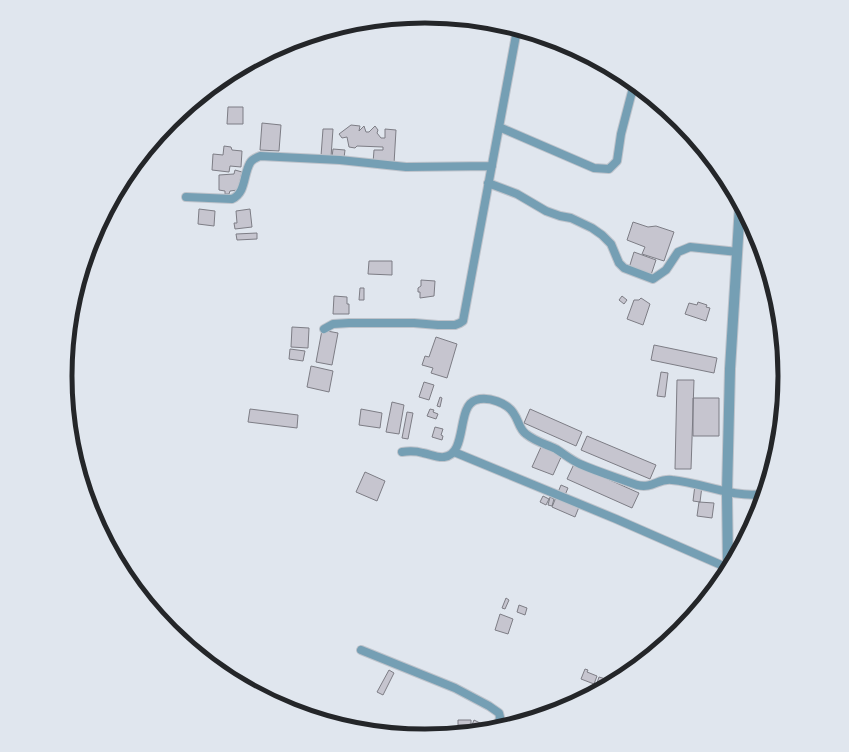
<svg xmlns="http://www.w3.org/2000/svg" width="849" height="752" viewBox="0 0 849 752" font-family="Inter,sans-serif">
<rect width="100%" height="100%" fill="#e0e6ee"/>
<!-- building -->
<path fill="#c6c5cf" stroke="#7d7d85" d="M228 107H243V124H227Z
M262 123 281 125 279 151 260 150Z
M351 125 360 126 359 131 364 126 366 132H369L375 126 378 130 377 133 381 138H385V129L396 130 394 164 373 163 374 150H383V147L357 146 355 148 349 147 347 137 342 138 339 134Z
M323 129H333L331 157 321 156Z
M224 146 231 147 232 150 242 151 241 167 230 166 229 172 212 170 213 154 223 155Z
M333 149 345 150 344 158 332 157Z
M235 170 242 172 238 190 230 191 229 194H225V191L219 190V175L234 174Z
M199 209 215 211 214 226 198 224Z
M250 209 252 227 235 229 234 223H237L236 211Z
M633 222 648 227 656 226 674 232 664 261 642 254 645 247 627 240Z
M257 233V239L237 240 236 234Z
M634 252 656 260 651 275 629 268Z
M369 261H392V275L368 274Z
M421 280 435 281 434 296 420 298V292H418V288L421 286Z
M360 288H364V300H359Z
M334 296 347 297V304H349V314H333Z
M622 296 627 300 624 304 619 300Z
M641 298 650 304 643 325 627 319 634 300H639Z
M698 302 707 305 706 307 710 308 706 321 685 314 689 303 697 305Z
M292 327 309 328 308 348 291 347Z
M322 330 338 333 332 365 316 362Z
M436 337 457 344 447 378 431 373 433 368 422 365 425 356 429 357Z
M654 345 717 358 714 373 651 360Z
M290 349 305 351 303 361 289 359Z
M311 366 333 371 329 392 307 387Z
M661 372 668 373 665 397 657 396Z
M677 380H694L691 469H675Z
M424 382 434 385 429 400 419 397Z
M440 397 442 398 440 407 437 406Z
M693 398H719V436H693Z
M392 402 404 405 399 434 386 432Z
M250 409 298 415 297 428 248 422Z
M361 409 382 413 380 428 359 425Z
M430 409 434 410 433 412 438 414 436 419 427 416Z
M530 409 582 432 576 446 524 423Z
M407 412 413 413 408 439 402 438Z
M435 427 443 429 441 435 443 436 442 440 432 437Z
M587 436 656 465 650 479 581 450Z
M541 447 562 455 553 475 532 467Z
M574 464 639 493 632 508 567 479Z
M365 472 385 481 377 501 356 492Z
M561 485 568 488 565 495 581 502 575 517 552 507Z
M695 485 702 486 700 502 693 501Z
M543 496 549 499 546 505 540 502Z
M550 497 554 499 552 506 548 505Z
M699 502 714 503 712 518 697 516Z
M506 598 509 600 505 609 502 608Z
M519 605 527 608 525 615 517 612Z
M500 614 513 619 508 634 495 630Z
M585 669 588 670 587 672 597 676 594 684 581 679Z
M389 670 394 673 383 695 377 692Z
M599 677 609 680 607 685 601 688 596 686Z
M458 720H471V725H458Z
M474 720 488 727 486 730H483L472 725Z"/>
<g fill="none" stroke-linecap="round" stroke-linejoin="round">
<defs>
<path id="minor" d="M499 127 594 168 609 169 617 161 621 134 634 84
M488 183 517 194 546 211 560 216 571 218 592 228 602 235 611 244 619 263 624 268 653 279 666 270 678 252 690 247 738 252
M186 197 232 199C246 193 243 175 250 163 252 159 256 158 260 156L340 160 406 167 492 166
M324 329 333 324 349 323H414L438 325H455L460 323 463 321 517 30
M402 452C409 451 416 451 423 453 430 454 437 458 444 457 468 454 456 406 476 400 488 396 508 403 514 414 519 421 519 429 526 434 536 442 546 444 556 449 564 454 571 460 580 464 598 472 618 478 637 485 653 489 658 478 672 480 703 483 732 498 763 494
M454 452 616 519 728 568
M361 650 455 688 489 706 499 713 500 717 498 728"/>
<path id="tertiary" d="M728 567 727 492 730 369 740 205"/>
</defs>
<!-- minor casing -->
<use href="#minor" stroke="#bec3cb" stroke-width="10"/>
<!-- tertiary casing -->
<use href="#tertiary" stroke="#bec3cb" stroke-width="12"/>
<!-- minor -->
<use href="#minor" stroke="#759fb4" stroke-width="8"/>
<!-- tertiary -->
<use href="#tertiary" stroke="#759fb4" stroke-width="10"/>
</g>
<!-- crop -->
<path d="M0 0H849V752H0ZM72 376a353 353 0 1 1 706 0a353 353 0 1 1-706 0Z" fill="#e0e6ee" fill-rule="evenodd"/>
<path fill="none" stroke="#242629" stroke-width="5" d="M72 376a353 353 0 1 1 706 0a353 353 0 1 1-706 0Z"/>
</svg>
